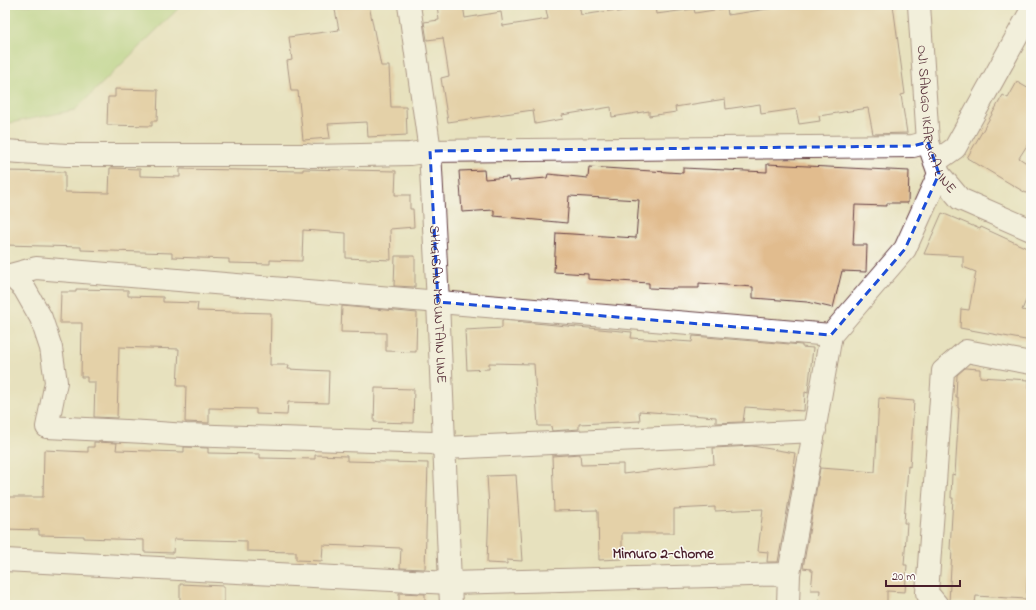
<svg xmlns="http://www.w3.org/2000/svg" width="1036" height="610" viewBox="0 0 1036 610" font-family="'Indie Flower',sans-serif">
<rect width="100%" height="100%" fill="#fdfcf7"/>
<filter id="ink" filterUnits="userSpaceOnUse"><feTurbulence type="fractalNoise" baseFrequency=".025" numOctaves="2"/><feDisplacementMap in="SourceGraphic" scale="8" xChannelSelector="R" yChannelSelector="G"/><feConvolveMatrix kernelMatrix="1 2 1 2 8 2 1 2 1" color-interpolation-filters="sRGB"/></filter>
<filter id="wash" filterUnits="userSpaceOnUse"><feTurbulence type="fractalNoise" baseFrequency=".012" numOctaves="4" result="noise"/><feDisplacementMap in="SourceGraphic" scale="16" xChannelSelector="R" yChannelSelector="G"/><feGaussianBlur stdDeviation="0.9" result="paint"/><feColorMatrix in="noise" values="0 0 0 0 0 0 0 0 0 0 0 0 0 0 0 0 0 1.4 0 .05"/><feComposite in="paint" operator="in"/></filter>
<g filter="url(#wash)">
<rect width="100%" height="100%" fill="#e7e1be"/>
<!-- green -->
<path fill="#a9d27d" stroke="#7a7854" d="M5 5H182L75 110 5 124Z"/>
<g id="blocks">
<!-- building -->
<path fill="#e1bc8e" d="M334 5H369L381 66H389L391 107H406L407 135 368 137 367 122 328 124 330 138 303 140 298 91H291L287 61 292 60 289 37 339 30Z
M437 5H463L465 18 501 12 503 26 548 19 545 5H579L581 15 617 10V12L655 6 656 14 694 9 695 13 727 8 728 15 794 5H893L905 94 901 95 907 133 873 134 868 108 819 116 820 121 799 124 796 109 761 114 760 104 726 109 725 99 675 107 676 112 649 116V111L612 117 611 107 562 115 563 119 535 124 533 110 448 122 441 78 449 76 443 38 427 40 424 22 439 20Z
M1017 82 1031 90V139L1019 158 1031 166V196L967 158 1003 95 1008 98Z
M115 89 158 90 157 121H152V126L107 125 108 97H115Z
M767 164 909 171 908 203H887V206L855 205 853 245H867L866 272 842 271 833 308 807 302 753 298V287L699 283V288H672V289L649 288V283L588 279V274L554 272 556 233 636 238 639 200 569 196 567 223 494 216V210L462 212 459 171 484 170 485 179 508 177 509 181 547 178 548 174 588 178 589 167 683 173V168L767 172Z
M110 168 140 169V176L180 177V169L303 171V169L396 171 395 195H410V209H413L414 227 390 229 391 260 346 258V233L303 230 302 261 270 260V264L229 263V259L172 257V253L81 250V247L5 245V171L65 172V192L109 193Z
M942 213 980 229 981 227 1031 250V288L1022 310 1031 312V341L960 328 961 309 969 310 976 272 963 267V256L924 254Z
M395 256H415V287L394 286Z
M76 289 128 290V296L163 297V302L198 303 197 311 271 313 270 365H289L288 369 329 371 328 403 288 402 287 415 256 414V409L209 408V423L185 422 186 386H177L179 349 119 347 117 418 94 417 95 382H87V377H81L82 323H60L61 292H76Z
M342 306 417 313 416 352 386 351V333L341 332Z
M502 320 632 332 631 338 692 342 693 336 802 345V347L813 348 808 391V393L805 392 804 411 745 407 743 422 716 423V417L639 411 640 421 579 424V429L552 431 551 426H538L534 364 489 363V369L467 370 465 330 502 328Z
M965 368 980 369V377L1029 380V388H1031V462L1028 519H1031V521L1026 599 976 596 975 603 949 602 952 550 950 549 953 498H951L952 474 955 475 959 408H958V397H956L957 375Z
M375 388 414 389 413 423 374 422Z
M879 398 914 401 910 467 908 466 904 523H907L904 565H907L905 592 887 591V605H850L819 603 820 590H811L813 571H811V569L803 568 820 468 875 472Z
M94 442 117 443 116 450 184 452V447L208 448V453L260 454V458L315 459V455L347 456V461L428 463 425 569 400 568 401 548 323 545 322 561 296 560V552L247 551V541L174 539 173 553 144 552V540L84 538V536L39 535V530L5 529V497H43L44 450 88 452V447H94Z
M752 446 795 453 793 466H795L778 562H767L768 552 758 551 763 509 715 511V507L674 509V533H622V559L599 560 598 512 597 510 554 511 552 456 580 454 581 465 623 464V474L680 467 714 464 713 448Z
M516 475 522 561 507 560V564L487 563 489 508 487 476Z
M180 584 224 586V605H180Z
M399 593 425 594V605H399Z"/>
</g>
</g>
<g filter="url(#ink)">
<use href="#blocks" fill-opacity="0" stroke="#623c41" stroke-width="1"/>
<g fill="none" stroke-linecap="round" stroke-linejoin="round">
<defs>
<path id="minor" d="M5 151 67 155H305L312 156 410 154 430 151 913 146 928 142
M935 162 955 148 1031 11
M5 275H10L24 288 41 318 51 348 56 382 47 427 145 432 186 435 434 443 444 448 815 431
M10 275 36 268 831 335
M5 560 450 583 789 574
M788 605 789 574 831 335 905 249 939 174
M937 605 927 593 943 371 966 351 1031 363"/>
<g id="major">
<path id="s1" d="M409 5 430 151 438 302 451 605"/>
<path id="s2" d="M919 5 928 142 939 174 960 199 1031 230"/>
</g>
</defs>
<!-- minor casing -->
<use href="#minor" stroke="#623c41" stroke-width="24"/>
<!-- major casing -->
<use href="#major" stroke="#623c41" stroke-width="24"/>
<!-- minor -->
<use href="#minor" stroke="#fff" stroke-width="22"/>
<!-- major -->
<use href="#major" stroke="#fff" stroke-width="22"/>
</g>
</g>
<!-- marked area -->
<path d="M0 0H1036V610H0ZM928 142 939 174 905 249 831 335 438 302 430 151 913 146Z" fill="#e7e1be" fill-opacity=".55" fill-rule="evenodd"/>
<path fill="none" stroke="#1d4ed8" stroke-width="3" stroke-dasharray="8 5" stroke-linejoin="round" d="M928 142 939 174 905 249 831 335 438 302 430 151 913 146Z"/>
<g text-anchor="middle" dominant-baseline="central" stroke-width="3" stroke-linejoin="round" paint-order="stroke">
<!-- street labels -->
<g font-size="14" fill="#4a1f2b" stroke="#fdfcf7">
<text stroke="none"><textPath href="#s2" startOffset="117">OJI SANGO IKARUGA LINE</textPath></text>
<text stroke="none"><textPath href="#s1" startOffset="301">SHIGISAN MOUNTAIN LINE</textPath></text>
</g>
<!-- neighbourhood labels -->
<g font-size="15" font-weight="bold" fill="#4a1f2b" stroke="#fdfcf7">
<text x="663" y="554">Mimuro 2-chome</text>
</g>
</g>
<!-- margin -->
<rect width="1036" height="610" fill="none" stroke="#fdfcf7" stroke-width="20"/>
<!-- scale -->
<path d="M886 580v6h74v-6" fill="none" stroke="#4a1f2b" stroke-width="2"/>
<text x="892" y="580" font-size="12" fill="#4a1f2b" stroke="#fdfcf7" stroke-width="3" paint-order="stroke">20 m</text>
</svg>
